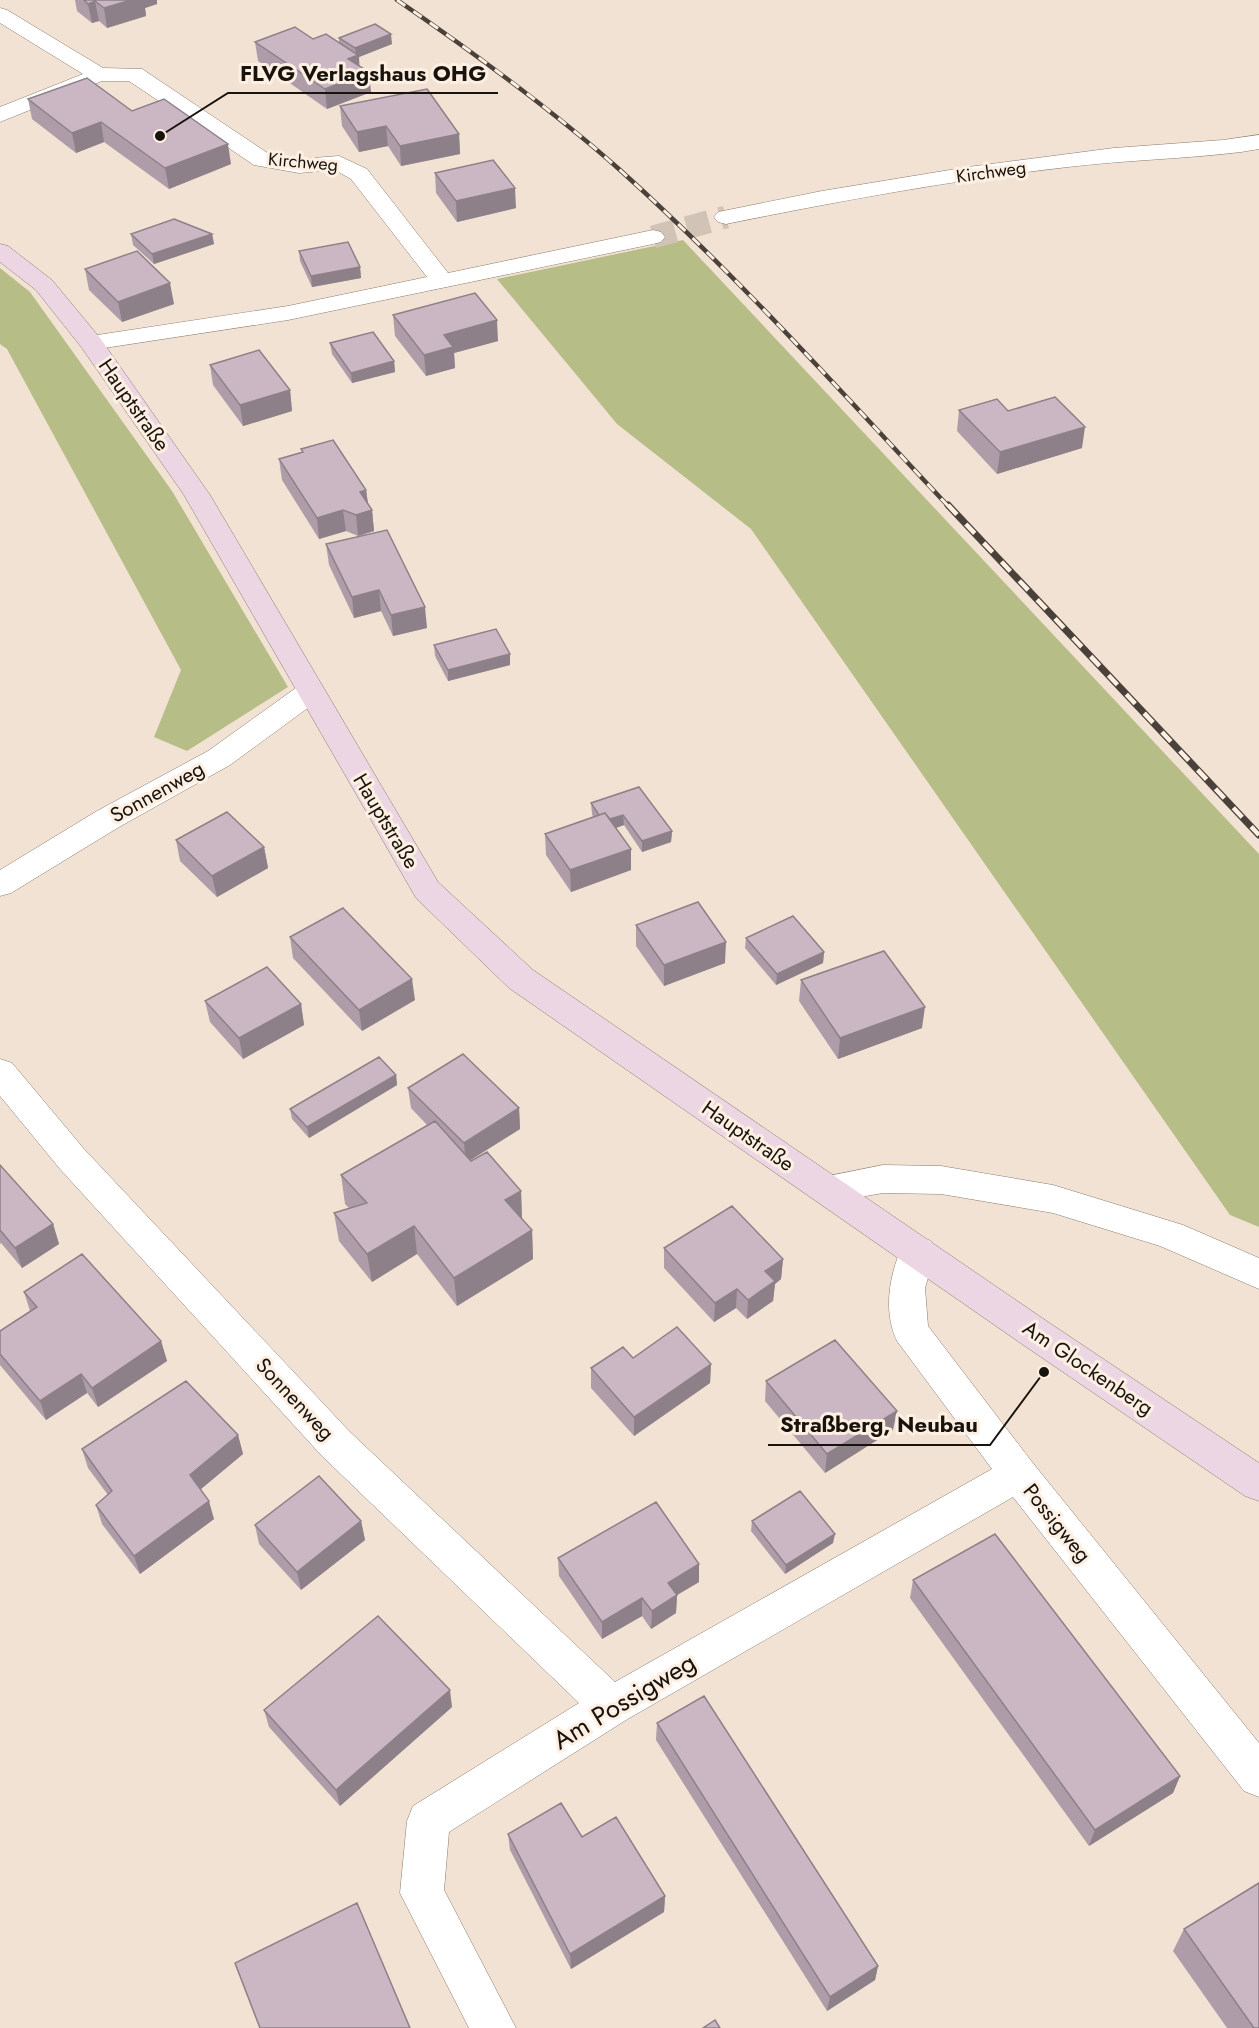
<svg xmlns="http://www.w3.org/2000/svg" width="1259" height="2028" viewBox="0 0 1259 2028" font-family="Jost,sans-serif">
<rect width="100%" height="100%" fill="#f2e2d3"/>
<!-- green -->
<path fill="#b6bd86" d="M683 240 1259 854V1227L1230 1215 751 529 617 424 497 279Z
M0 268 30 292 172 491 288 687 187 751 154 737 181 670 7 349 0 344Z"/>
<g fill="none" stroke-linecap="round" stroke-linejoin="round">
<!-- street-tunnel -->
<path stroke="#d1c3b5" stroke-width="23" stroke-dasharray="23 12" stroke-linecap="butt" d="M653 237 726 217"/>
<defs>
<path id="street" d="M0 8 7 10 103 68 142 69 269 154 299 159 339 156 367 169 448 273 653 230 661 232 665 237 661 242 653 244 288 320 91 350 82 348 79 343 82 338 91 336 288 306 427 277 351 179 335 170 299 173 254 165 129 81H102L0 122V107L83 74 0 23Z
M1259 135V149L1241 152C1184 159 1126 160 1068 167 953 180 839 201 726 224L718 222 714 217 718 212 822 191 968 167 1114 148 1223 140Z
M310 682 320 685 325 692 320 699 230 765 119 827 11 893 0 896V870L97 811 208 751 300 685Z
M0 1059 12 1063 84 1149 350 1432 615 1682 992 1469 897 1341C882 1310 890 1270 905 1241L918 1236 931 1241 936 1251 925 1288 928 1326 1032 1462 1259 1743V1797L1244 1791 1013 1497 626 1720 449 1832 444 1890 516 2028H469L400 1893 407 1821 413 1806 579 1703 322 1456 60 1169 0 1096Z
M883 1165 941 1166 1053 1185 1183 1225 1259 1258V1289L1160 1246 1053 1213 941 1194 883 1193 826 1203 814 1199 808 1189 814 1179Z"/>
<path id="secondary" d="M0 244 8 246 52 280 100 338 210 495 438 882 533 970 1045 1320 1259 1463V1501L1245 1496 1019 1342 509 988 416 898 184 495 82 348 36 290 0 262Z"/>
</defs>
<!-- street casing -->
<use href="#street" stroke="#8a7c6e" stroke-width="1"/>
<!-- secondary casing -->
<use href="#secondary" stroke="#8a7c6e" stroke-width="1"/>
<!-- street -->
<use href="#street" fill="#fff" fill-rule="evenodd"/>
<!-- secondary -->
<use href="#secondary" fill="#ecd6e3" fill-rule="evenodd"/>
<defs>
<path id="rail-far1" d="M397 0C474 53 550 108 620 170 737 275 842 393 949 507"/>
<path id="rail" d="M948 505 1259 835"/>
</defs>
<!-- rail-far1 casing -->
<use href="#rail-far1" stroke="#4a413a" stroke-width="4.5"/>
<!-- rail casing -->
<use href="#rail" stroke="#4a413a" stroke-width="7"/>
<!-- rail-far1 -->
<use href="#rail-far1" stroke="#fdf0e3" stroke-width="3" stroke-dasharray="10" stroke-linecap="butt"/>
<!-- rail -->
<use href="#rail" stroke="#fdf0e3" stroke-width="4.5" stroke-dasharray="13" stroke-linecap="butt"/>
</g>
<!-- wall -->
<path fill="#ae9da8" d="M75 0H157V4L145 8 146 16 107 28 99 21 92 23 77 11Z
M339 38 392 44 359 57V66L371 92 327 109 258 61 255 42 313 39 339 42Z
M28 99 132 111 231 164 169 189 104 142 76 153 32 119Z
M340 106 459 134 460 154 401 166 388 146 359 152 342 126Z
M435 173 516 208 457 222 436 193Z
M131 234H212L214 244 154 264 133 245Z
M299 251 360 267 361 278 312 287 300 261Z
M85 269 174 304 122 322 89 290Z
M393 315 498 341 454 353 455 368 426 376 395 336Z
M330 343 394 361 395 372 352 383 332 354Z
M210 365 290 390 292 411 243 426 213 385Z
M959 410 1008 411 1082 448 997 474 957 431Z
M301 449 366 490 368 503 372 510 374 531 358 536 346 531 319 539 282 480 279 459 302 453Z
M326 544 427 628 393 636 381 611 354 618 329 565Z
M434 645 510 654V665L448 681 435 656Z
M591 803 672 831 671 842 642 852 624 825 616 828 631 870 571 892 546 855 545 834 593 817 592 814Z
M176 840 264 847 268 868 217 897 180 861Z
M636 925 725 963 664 986 636 946Z
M290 937 415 1000 362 1031 293 958Z
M746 938 824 952 823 963 776 985 745 948Z
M801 980 922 1028 838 1059 799 1001Z
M205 1001 301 1004 304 1025 243 1059 210 1022Z
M396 1075 397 1085 309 1138 292 1119 290 1109Z
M408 1088 519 1108 520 1129 470 1160 521 1191 522 1220 532 1230 533 1259 457 1306 417 1254 372 1282 339 1241 334 1213 349 1208 345 1204 341 1175 427 1125 411 1108Z
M0 1165 53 1224 59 1244 22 1268 1 1243 0 1244Z
M664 1248 783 1259 781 1279 775 1284 773 1301 747 1319 736 1308 714 1322 664 1268Z
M24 1292 161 1341 167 1361 98 1407 87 1393 46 1420 0 1365V1331L30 1311Z
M633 1358 711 1364 710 1383 634 1436 591 1388V1368Z
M766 1381 893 1430 825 1473 765 1401Z
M238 1435 243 1454 201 1489 214 1519 140 1574 102 1524 96 1505 108 1495 88 1468 82 1449Z
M361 1521 365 1540 301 1590 259 1544 255 1525Z
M752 1521 833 1543 785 1574 751 1531Z
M558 1558 699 1582 677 1595 676 1613 651 1629 642 1616 602 1639 559 1576Z
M913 1580 1180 1776 1173 1793 1089 1846 910 1598Z
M452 1707 340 1806 269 1727 264 1710Z
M657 1723 878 1966 875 1980 827 2011 656 1740Z
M508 1834 582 1837 665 1896 664 1912 571 1969 510 1850Z
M1184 1929 1259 2028H1227L1173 1951Z"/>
<!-- shaded-wall -->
<path fill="#8d8088" d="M131 0H157V4L145 8 146 16 107 28 104 8Z
M95 1 99 21 92 23 88 4Z
M391 34 392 44 359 57 360 74 348 59 356 56 355 48Z
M369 72 371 92 327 109 325 89Z
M101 122 104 142 76 153 72 133Z
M386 126 388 146 359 152 357 132Z
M459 134 460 154 401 166 400 146Z
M228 144 231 164 169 189 165 168Z
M515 188 516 208 457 222 456 201Z
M212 234 214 244 154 264 152 254Z
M360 267 361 278 312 287 311 276Z
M170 283 174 304 122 322 118 302Z
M497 320 498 341 454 353 455 368 426 376 424 355 444 335Z
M394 361 395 372 352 383 351 373Z
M290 390 292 411 243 426 240 405Z
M1085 427 1082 448 997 474 1000 452Z
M366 490 369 511 372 510 374 531 358 536 356 515 360 492Z
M343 510 346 531 319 539 317 518Z
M379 590 381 611 354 618 352 597Z
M425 607 427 628 393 636 391 615Z
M510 654V665L448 681V670Z
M623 815 624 825 604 832V821Z
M672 831 671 842 642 852V841Z
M264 847 268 868 217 897 212 876Z
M631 849V870L571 892 570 870Z
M726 942 725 963 664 986V965Z
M824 952 823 963 776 985 777 974Z
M412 979 415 1000 362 1031 359 1010Z
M301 1004 304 1025 243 1059 239 1038Z
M925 1007 922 1028 838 1059 840 1038Z
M396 1075 397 1085 309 1138 307 1127Z
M519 1108 520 1129 466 1163 464 1143Z
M521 1191 522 1220 505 1200Z
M53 1224 59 1244 22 1268 15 1248Z
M414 1226 417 1254 372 1282 367 1254Z
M532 1230 533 1259 457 1306 454 1278Z
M783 1259 781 1279 775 1284 773 1301 747 1319 748 1300 765 1271Z
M737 1289 736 1308 714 1322 715 1303Z
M161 1341 167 1361 98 1407 92 1388Z
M711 1364 710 1383 634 1436V1417Z
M81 1374 87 1393 46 1420 40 1401Z
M897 1411 893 1430 825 1473 827 1454Z
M238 1435 243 1454 195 1494 190 1475Z
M209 1501 214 1519 140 1574 134 1556Z
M361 1521 365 1540 301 1590 297 1572Z
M835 1534 833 1543 785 1574 786 1565Z
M699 1564V1582L677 1595 676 1613 651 1629 652 1611 668 1583Z
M642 1598V1616L602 1639V1622Z
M450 1690 452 1707 340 1806 336 1790Z
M1180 1776 1173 1793 1089 1846 1095 1830Z
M665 1896 664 1912 571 1969 570 1954Z
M878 1966 875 1980 827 2011 830 1997Z"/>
<!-- building -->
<path fill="#cab7c3" stroke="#8d8088" stroke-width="1.5" d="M84 0H131L104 8 95 1 88 4Z
M375 24 391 34 355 48 339 38Z
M295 27 313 39 326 34 358 55 348 59 369 72 325 89 255 42Z
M87 78 132 111 164 99 228 144 165 168 101 122 72 133 28 99Z
M427 89 459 134 400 146 386 126 357 132 340 106Z
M493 160 515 188 456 201 435 173Z
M174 219 212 234 152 254 131 234Z
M348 242 360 267 311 276 299 251Z
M137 251 170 283 118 302 85 269Z
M475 293 497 320 444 335 453 347 424 355 393 315Z
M373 332 394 361 351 373 330 343Z
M259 350 290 390 240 405 210 365Z
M1055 397 1085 427 1000 452 959 410 997 399 1008 411Z
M333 440 366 490 360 492 372 510 356 515 343 510 317 518 279 459 303 452 301 449Z
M387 530 425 607 391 615 379 590 352 597 326 544Z
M496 629 510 654 448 670 434 645Z
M639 787 672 831 642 841 623 815 610 819 605 813 599 815 591 803Z
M227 812 264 847 212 876 176 840Z
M605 813 631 849 570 870 545 834Z
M698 902 726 942 664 965 636 925Z
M343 908 412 979 359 1010 290 937Z
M793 916 824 952 777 974 746 938Z
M884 951 925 1007 840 1038 801 980Z
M267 967 301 1004 239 1038 205 1001Z
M463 1054 519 1108 464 1143 408 1088Z
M379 1057 396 1075 307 1127 290 1109Z
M435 1121 471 1161 487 1152 521 1191 505 1200 532 1230 454 1278 414 1226 367 1254 334 1213 367 1203 341 1175Z
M0 1165 53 1224 15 1248 0 1230Z
M732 1206 783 1259 765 1271 775 1281 748 1300 737 1289 715 1303 664 1248Z
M82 1254 161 1341 92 1388 81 1374 40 1401 0 1354V1331L37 1307 24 1292Z
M677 1327 711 1364 634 1417 591 1368 623 1347 633 1358Z
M835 1340 897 1411 827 1454 766 1381Z
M186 1381 238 1435 190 1475 209 1501 134 1556 96 1505 112 1491 82 1449Z
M319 1476 361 1521 297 1572 255 1525Z
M800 1491 835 1534 786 1565 752 1521Z
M656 1502 699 1564 668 1583 677 1595 652 1611 642 1598 602 1622 558 1558Z
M995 1534 1180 1776 1095 1830 913 1580Z
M378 1616 450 1690 336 1790 264 1710Z
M704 1696 878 1966 830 1997 657 1723Z
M561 1803 582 1837 616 1817 665 1896 570 1954 508 1834Z
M1259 1883V2028H1254L1184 1929Z
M357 1903 410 2028H260L235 1963Z
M715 2020 720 2028H703Z"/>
<g text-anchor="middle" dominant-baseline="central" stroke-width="6" stroke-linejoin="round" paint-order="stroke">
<!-- far-street labels -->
<g font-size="18" fill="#19130e" stroke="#fdf0e3">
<text transform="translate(303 162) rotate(5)">Kirchweg</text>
<text transform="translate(991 172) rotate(-8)">Kirchweg</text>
</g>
<!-- street labels -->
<g font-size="21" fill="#19130e" stroke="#fdf0e3">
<text transform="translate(134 405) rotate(55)">Hauptstraße</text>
<text transform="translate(157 792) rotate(-29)">Sonnenweg</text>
<text transform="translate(386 821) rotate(59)">Hauptstraße</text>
<text transform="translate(748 1136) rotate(35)">Hauptstraße</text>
<text transform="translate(1088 1368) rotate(34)">Am Glockenberg</text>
<text transform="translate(295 1399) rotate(47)">Sonnenweg</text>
<text transform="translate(1057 1523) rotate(51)">Possigweg</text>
</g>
<!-- near-street labels -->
<g font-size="26" fill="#19130e" stroke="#fdf0e3">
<text transform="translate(624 1701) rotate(-31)">Am Possigweg</text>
</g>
</g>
<!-- callouts -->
<path fill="none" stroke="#19130e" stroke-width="2" d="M160 136L228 93H498M1044 1372L990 1445H768"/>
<g fill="#19130e" stroke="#fdf0e3" stroke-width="2">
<circle cx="160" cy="136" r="6"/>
<circle cx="1044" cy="1372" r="6"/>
</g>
<g font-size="22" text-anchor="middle" font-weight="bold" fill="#19130e" stroke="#fdf0e3" stroke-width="6" stroke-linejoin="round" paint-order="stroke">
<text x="363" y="81">FLVG Verlagshaus OHG</text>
<text x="879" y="1432">Straßberg, Neubau</text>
</g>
</svg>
